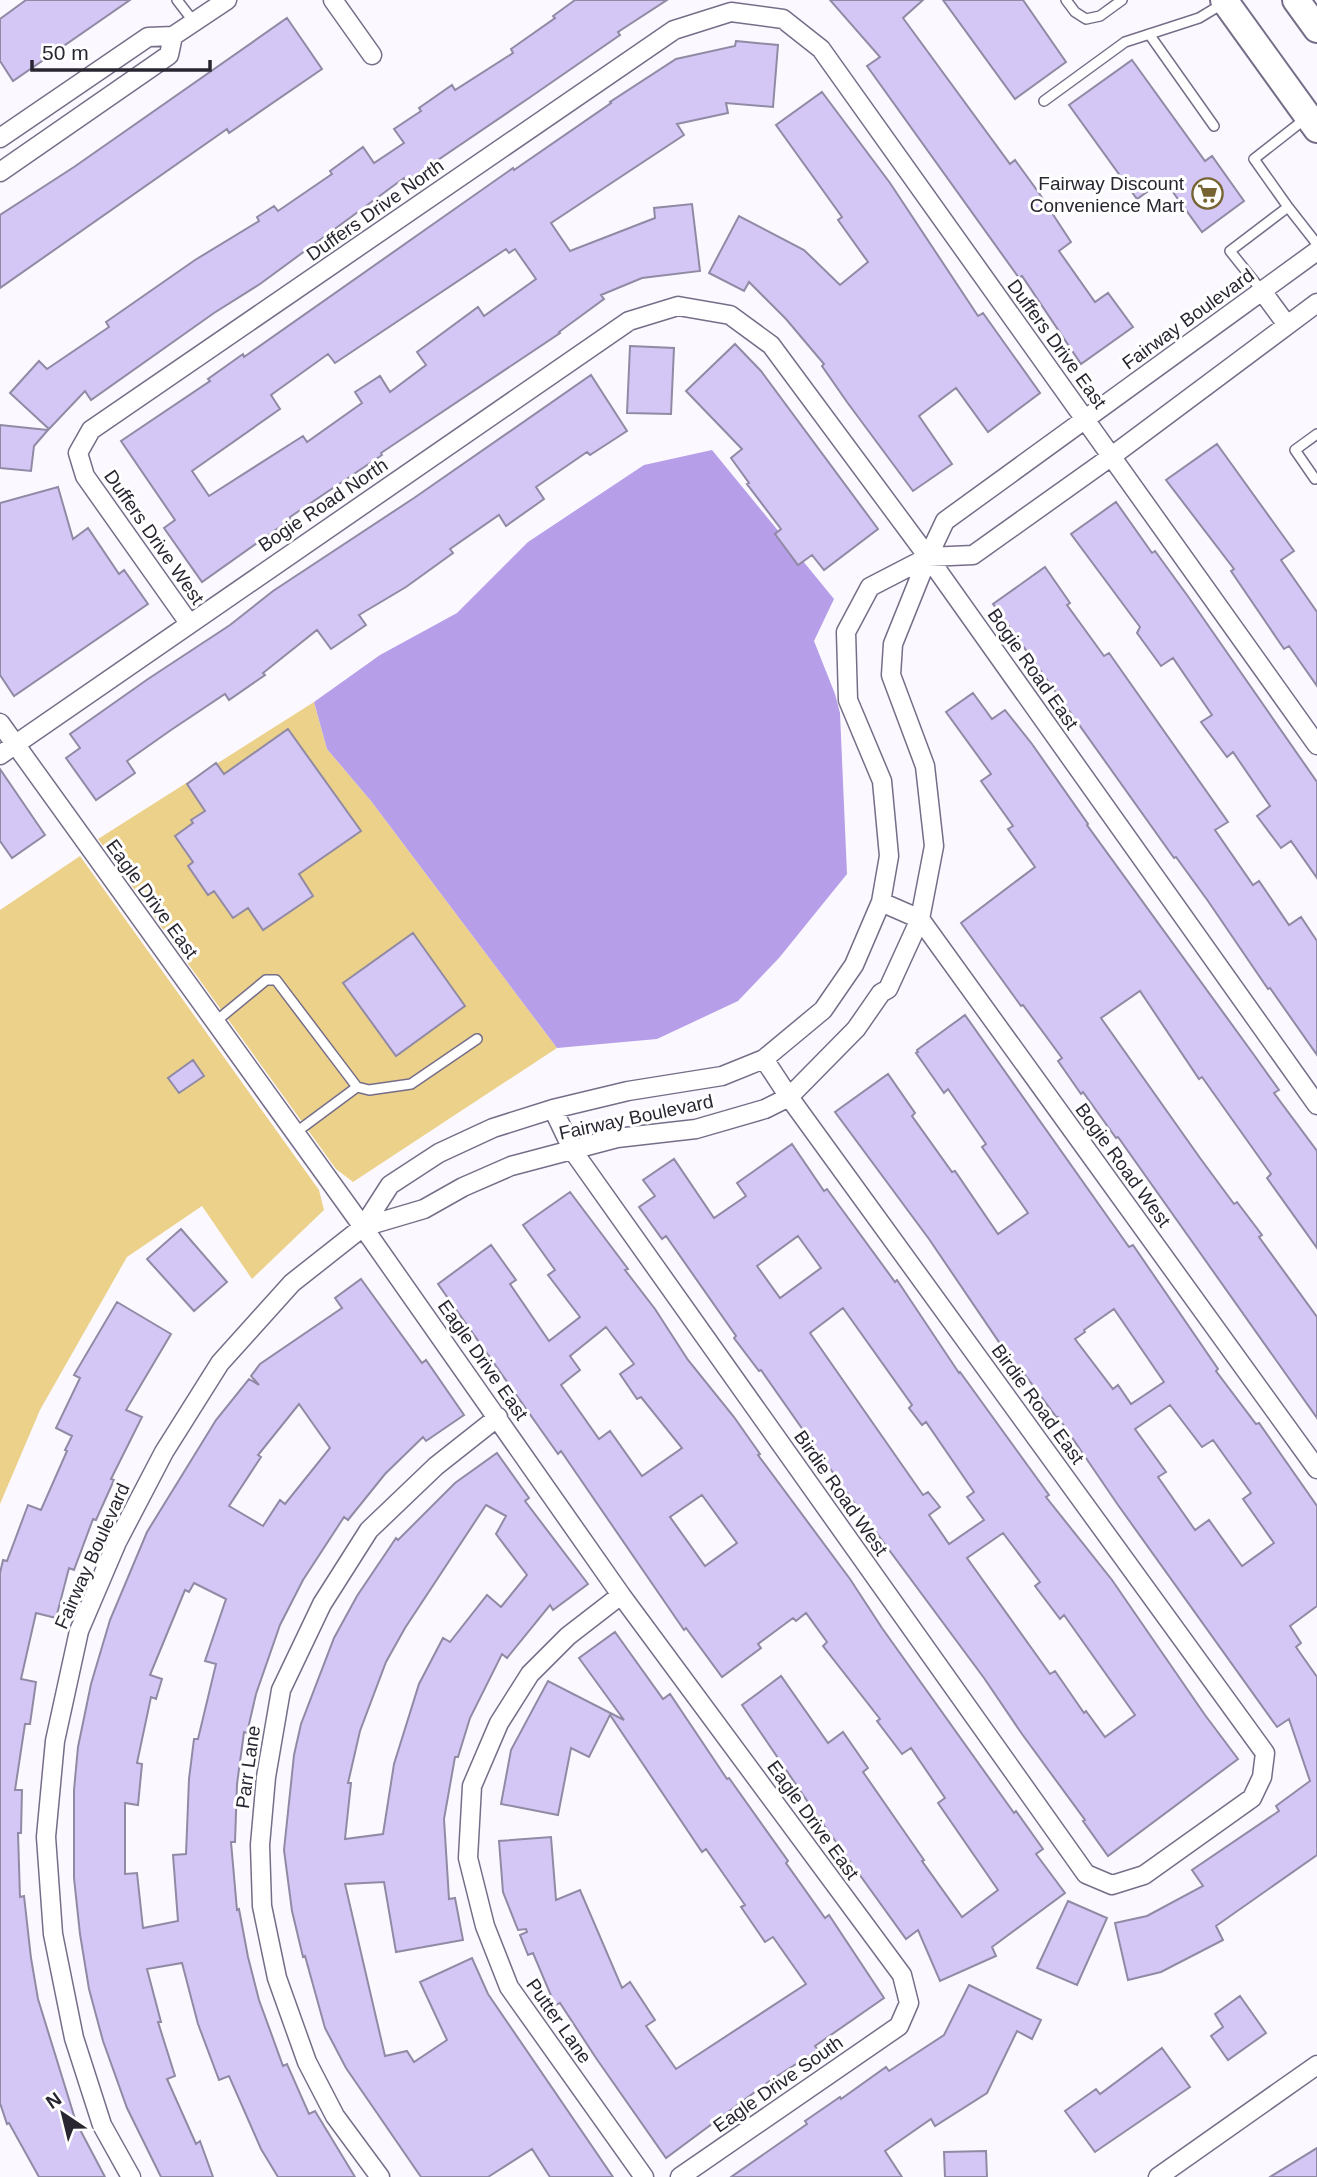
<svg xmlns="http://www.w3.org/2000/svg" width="1317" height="2177" viewBox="0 0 1317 2177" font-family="Helvetica,sans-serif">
<rect width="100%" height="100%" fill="#fbf9ff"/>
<!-- green -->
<path fill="#ecd18b" d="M314 702 327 749 371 801 557 1048 353 1182 336 1169 98 839Z
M80 856 319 1190 324 1210 252 1279 202 1206 127 1257 40 1410 0 1504V910Z"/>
<!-- water -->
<path fill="#b69ee8" d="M712 450 834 599 814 641 835 694 840 713 847 874 779 958 738 1001 657 1039 557 1048 371 801 327 749 314 702 380 655 457 613 528 542 644 465Z"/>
<!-- building -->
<path fill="#d4c7f5" stroke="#918aa5" stroke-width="2" fill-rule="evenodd" d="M26 0H130L13 81 0 61V19Z
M575 0H667L618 32 620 35 529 98 407 181 404 178 260 284 214 313 91 400 85 391 49 429 10 393 39 361 47 369 109 327 106 322 195 260 259 221 257 217 274 206 278 211 332 174 330 171 363 147 374 163 404 143 394 129 421 111 419 108 452 85 455 90 513 53 511 49 555 18 553 16Z
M830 0H923L903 18 1010 164 1015 160 1039 193 1071 242 1059 251 1095 302 1108 293 1133 327 1081 364 1022 276 1019 278 867 66 880 57Z
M943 0H1023L1066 62 1015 99Z
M287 18 322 69 229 133 227 129 0 288V215L74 167Z
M736 41 778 45 773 107 726 103 728 113 677 124 684 135 551 223 570 251 655 218 654 208 692 204 700 271 642 278 601 295 604 299 559 332 560 333 381 453 382 455 290 517 291 519 202 582 164 528 175 520 121 441 210 381 208 379 243 354 244 357 513 168 514 170 611 103 610 102 676 59 735 46ZM506 249 509 253 515 249 536 279 484 316 478 307 417 352 426 365 390 392 380 376 355 392 362 403 307 442 303 436 209 496 192 471 280 409 271 395 328 354 335 363Z
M1132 60 1205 161 1212 156 1244 201 1202 232 1164 180 1137 199 1069 105Z
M822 92 890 183 978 316 983 313 1040 393 988 432 956 388 919 416 952 464 913 491 847 402 822 366 824 364 786 319 749 282 744 291 709 273 739 216 804 250 840 285 868 262 838 220 842 217 776 125Z
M735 344 761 371 878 529 824 570 812 555 798 565 775 534 781 529 747 484 749 483 731 458 742 449 686 391Z
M630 346 674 348 671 414 627 413Z
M591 375 627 431 590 455 587 452 536 487 544 499 506 526 499 515 450 549 453 553 406 587 359 615 366 625 331 649 317 630 263 673 265 675 229 700 225 694 171 730 127 761 135 773 96 800 66 758 80 748 70 734 148 679 230 625 273 591 414 498Z
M0 425 48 430 34 446 31 471 0 468Z
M1217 444 1294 551 1281 560 1317 612V686L1289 646 1284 649 1231 571 1234 569 1166 480Z
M58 487 73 539 88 528 119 574 124 570 148 604 14 696 0 675V503Z
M1116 502 1152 553 1155 551 1187 595 1317 782V878L1291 841 1281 848 1257 816 1270 806 1233 752 1227 757 1201 722 1212 715 1173 658 1161 666 1137 633 1140 627 1071 534Z
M1045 567 1070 603 1067 605 1104 656 1109 653 1228 822 1215 830 1253 885 1259 881 1289 925 1301 917 1317 941V1055L1270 988 1268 989 1208 901 1176 857 1174 858 993 604Z
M973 693 992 719 1005 710 1032 744 1088 824 1087 825 1254 1055 1279 1090 1274 1093 1317 1151V1248L1267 1178 1271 1174 1202 1077 1199 1079 1140 991 1101 1018 1200 1158 1234 1204 1237 1202 1262 1235 1259 1237 1317 1317V1418L1118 1137 1116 1138 1083 1092 1081 1094 1058 1061 1062 1058 1023 1005 1021 1006 961 923 1035 867 1008 829 1013 826 981 781 991 774 946 712Z
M288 729 361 831 299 874 313 896 263 930 248 908 233 918 214 891 208 895 188 866 193 862 175 836 193 823 191 820 205 811 187 784 216 763 224 774Z
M0 769 45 835 12 858 0 841Z
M413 933 465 1006 396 1056 343 983Z
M965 1015 1129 1247 1133 1245 1218 1369 1216 1371 1256 1424 1259 1423 1317 1506V1606L1290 1626 1301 1643 1296 1647 1317 1677V1855L1216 1926 1223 1940 1161 1972 1128 1980 1115 1923 1147 1916 1203 1886 1192 1870 1279 1811 1276 1806 1310 1781 1289 1719 1277 1727 1118 1505 1058 1417 1057 1418 1025 1375 1022 1376 929 1239 835 1112 888 1074 915 1113 912 1116 952 1172 955 1171 998 1234 1028 1213 982 1147 986 1144 948 1089 944 1093 916 1053 918 1052 917 1050ZM1114 1309 1164 1382 1131 1404 1118 1385 1113 1389 1075 1339 1085 1332 1084 1330ZM1170 1405 1202 1447 1213 1440 1251 1493 1243 1499 1274 1543 1242 1566 1209 1520 1195 1530 1158 1477 1166 1472 1135 1429Z
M193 1060 204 1076 179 1093 168 1078Z
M792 1144 824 1191 827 1189 895 1282 897 1280 959 1373 960 1372 1049 1495 1046 1497 1112 1580 1205 1715 1238 1759 1108 1856 1083 1821 1085 1820 1022 1734 984 1678 855 1504 761 1370 759 1371 734 1338 736 1336 666 1236 662 1239 639 1207 655 1196 643 1180 674 1159 714 1218 746 1196 737 1183ZM798 1236 821 1268 780 1298 757 1266ZM843 1308 912 1405 909 1408 922 1425 926 1422 974 1492 967 1497 984 1520 949 1544 929 1515 940 1507 928 1492 923 1495 810 1333ZM1003 1533 1040 1582 1035 1586 1060 1619 1064 1615 1135 1715 1105 1737 1086 1711 1084 1713 1055 1671 1050 1674 967 1558Z
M570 1192 628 1269 625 1270 655 1309 688 1360 734 1417 760 1454 758 1455 850 1579 882 1628 1014 1813 1016 1811 1043 1849 1036 1854 1065 1893 992 1947 996 1956 940 1981 918 1930 906 1939 818 1817 742 1705 781 1676 828 1743 843 1732 868 1768 863 1772 924 1860 922 1861 962 1917 998 1890 938 1803 945 1798 911 1748 902 1754 877 1721 880 1719 823 1646 827 1642 806 1613 796 1621 793 1618 758 1644 761 1648 722 1677 686 1628 684 1630 561 1451 558 1454 438 1284 491 1245 516 1280 510 1284 549 1341 580 1317 548 1275 555 1270 523 1225ZM606 1327 634 1364 620 1374 637 1399 641 1397 682 1448 642 1476 610 1431 599 1439 561 1385 580 1370 570 1356ZM702 1495 737 1543 705 1566 670 1517Z
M181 1229 227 1282 194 1311 147 1259Z
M361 1279 422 1363 426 1360 464 1415 426 1441 423 1437 385 1474 348 1520 344 1517 303 1580 280 1625 256 1694 247 1733 244 1732 237 1784 235 1842H231L237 1910 239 1909 248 1957 259 2000 283 2066 287 2064 309 2114 315 2111 355 2177H278L261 2149 229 2076 219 2080 198 2024 182 1963 147 1969 161 2022H158L175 2076 167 2079 196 2144 200 2141 213 2177H161L127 2108 103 2041 89 1989 80 1934 74 1878V1790L78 1747 91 1684 110 1620 147 1532 216 1420 249 1379 259 1385 251 1376 260 1364 342 1308 335 1298ZM299 1404 330 1448 285 1504 280 1500 263 1526 229 1506 261 1457 258 1455ZM194 1583 226 1599 205 1661 216 1664 198 1739H194L189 1779 186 1854 173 1855 178 1921 143 1928 137 1873 125 1874V1803L138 1805 142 1764 137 1763 151 1697 156 1699 162 1679 150 1675 185 1590 189 1592Z
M117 1302 171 1334 126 1410 142 1417 111 1479 114 1480 96 1520 93 1519 74 1570 69 1568 56 1618 36 1613 21 1679 36 1682 30 1724H25L15 1790H22L21 1833H18L20 1897 24 1896 31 1958 38 1999 76 2122 105 2177H39L9 2123 7 2124 0 2103V1573L3 1560 7 1561 28 1505 41 1510 67 1451 65 1450 72 1436 56 1428 80 1378 74 1375Z
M497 1453 529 1498 525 1501 588 1584 553 1610 550 1605 507 1658 502 1654 470 1718 458 1757H455L444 1819 449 1899 455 1898 463 1940 396 1952 384 1882 345 1884 385 2056 407 2051 414 2062 447 2040 420 1982 472 1958 488 1994 613 2177H550L532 2149 488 2177H421L346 2068 325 2028 305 1956 303 1957 292 1911 284 1850 294 1755 301 1724 334 1638 357 1596 396 1538 398 1540 455 1483ZM486 1505 506 1516 496 1534 527 1575 501 1607 487 1595 450 1642 443 1638 419 1684 394 1764 383 1834 345 1839 351 1783H348L360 1731 386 1662 405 1628Z
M615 1632 663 1699 670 1694 727 1779 729 1778 788 1861 786 1863 825 1918 829 1915 884 1998 815 2046 818 2050 771 2080 666 2158 596 2058 560 2003 555 2005 533 1953 528 1955 520 1935 527 1932 526 1929 518 1930 503 1892 499 1841 551 1837 556 1900 580 1890 622 1988 630 1982 655 2020 646 2026 676 2069 806 1984 773 1937 765 1942 741 1907 745 1905 706 1849 702 1852 610 1715 589 1757 571 1748 558 1815 501 1804 511 1750 548 1681 624 1720 579 1658Z
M1068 1901 1107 1918 1077 1985 1037 1968Z
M969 1985 1041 2020 1032 2039 1017 2031 987 2093 935 2126 931 2119 885 2151 902 2177H731L807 2124 805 2121 840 2097 841 2099 886 2067 889 2071 944 2035Z
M1240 1996 1266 2033 1228 2060 1211 2036 1223 2027 1215 2014Z
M1162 2048 1190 2087 1095 2152 1065 2111 1096 2089 1100 2094Z
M1317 2148V2177H1270Z
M986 2151 987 2177H945L944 2152Z"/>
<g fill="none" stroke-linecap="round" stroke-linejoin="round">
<defs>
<path id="service" d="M177 0 194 22
M1066 0 1075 12 1086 19 1100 16 1122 0
M1149 34 1214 126
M1044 101 1125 42 1199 18 1224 3
M1288 207 1254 159 1305 119
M1262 291 1230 251 1288 207 1317 244
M1315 479 1295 450 1317 434
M215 1022 266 980H276L357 1087 369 1090 411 1084 477 1039
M295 1133 357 1087"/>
<path id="minor" d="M333 0 372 55
M0 138 148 37 173 36 227 0
M0 172 169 55 173 36
M1262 291 1287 325
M189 623 85 476 78 453 91 430 674 30 731 12 783 19 821 49 1317 745
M0 723 363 1227 621 1595 902 1975 909 2003 899 2026 680 2177
M0 755 629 321 678 306 730 315 771 345 928 557 1317 1105
M881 902 920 919 1317 1469
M553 1109 573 1151 1086 1874 1112 1885 1144 1875 1252 1798 1262 1777 1265 1753 789 1097 764 1059
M363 1227 424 1209 463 1187 511 1166 617 1138 696 1129 765 1109 789 1097 856 1029 881 993 888 989 920 919 934 846 925 766 891 675 893 644 928 557 945 521 1317 251
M621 1595 568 1636 530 1674 499 1723 472 1786 468 1858 485 1926 509 1987 644 2177
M131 2177 102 2125 74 2038 53 1934 46 1837 55 1741 79 1631 117 1542 164 1452 220 1363 292 1283 363 1227 390 1185 439 1153 493 1128 553 1109 628 1091 722 1076 764 1059 823 1010 854 965 881 902 889 856 882 781 848 700 846 632 870 587 928 557 973 555 1112 456 1317 303
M380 2177 335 2116 307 2062 277 1978 262 1906 260 1845 266 1777 281 1690 322 1604 369 1530 436 1466 498 1417
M1158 2177 1317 2065"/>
<path id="secondary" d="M1224 0 1317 129
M1296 0 1317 29"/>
</defs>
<!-- service casing -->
<use href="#service" stroke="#766e88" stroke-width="12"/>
<!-- minor casing -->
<use href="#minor" stroke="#766e88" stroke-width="21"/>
<!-- secondary casing -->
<use href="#secondary" stroke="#766e88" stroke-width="30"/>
<!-- service -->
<use href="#service" stroke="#fff" stroke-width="9"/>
<!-- minor -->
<use href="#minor" stroke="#fff" stroke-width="18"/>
<!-- secondary -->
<use href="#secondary" stroke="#fff" stroke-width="26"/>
</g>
<!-- icons -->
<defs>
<symbol id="supermarket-ring" viewBox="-11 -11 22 22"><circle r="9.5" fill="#fff" stroke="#766432" stroke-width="1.5"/><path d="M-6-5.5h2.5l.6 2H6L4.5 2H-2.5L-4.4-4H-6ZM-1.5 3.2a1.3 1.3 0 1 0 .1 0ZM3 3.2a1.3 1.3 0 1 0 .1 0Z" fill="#766432"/></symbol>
</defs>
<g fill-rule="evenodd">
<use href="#supermarket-ring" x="1190" y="176" width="35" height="35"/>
</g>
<g text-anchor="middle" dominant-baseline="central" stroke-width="6" stroke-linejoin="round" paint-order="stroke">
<!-- poi labels -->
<g font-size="19" fill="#292631" stroke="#fff" text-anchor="end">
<text x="1184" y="183">Fairway Discount<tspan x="1184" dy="22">Convenience Mart</tspan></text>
</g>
<!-- street labels -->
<g font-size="19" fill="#292631" stroke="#fff">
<text transform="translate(375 210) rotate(-35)">Duffers Drive North</text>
<text transform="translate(1188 319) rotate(-36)">Fairway Boulevard</text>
<text transform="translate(1057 344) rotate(54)">Duffers Drive East</text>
<text transform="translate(323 505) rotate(-34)">Bogie Road North</text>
<text transform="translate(154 537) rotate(55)">Duffers Drive West</text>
<text transform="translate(1033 669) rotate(55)">Bogie Road East</text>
<text transform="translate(152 899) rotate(54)">Eagle Drive East</text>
<text transform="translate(636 1117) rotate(-12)">Fairway Boulevard</text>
<text transform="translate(1123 1165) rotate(54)">Bogie Road West</text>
<text transform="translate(483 1360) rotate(55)">Eagle Drive East</text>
<text transform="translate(1038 1404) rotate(54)">Birdie Road East</text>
<text transform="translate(841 1493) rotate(55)">Birdie Road West</text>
<text transform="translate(92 1556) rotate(-66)">Fairway Boulevard</text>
<text transform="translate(248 1767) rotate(-82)">Parr Lane</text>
<text transform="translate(813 1820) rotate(54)">Eagle Drive East</text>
<text transform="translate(559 2021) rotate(55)">Putter Lane</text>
<text transform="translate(778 2084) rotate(-35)">Eagle Drive South</text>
</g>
</g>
<!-- north arrow -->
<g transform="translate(63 2114) rotate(325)" stroke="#ffffff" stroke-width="5" paint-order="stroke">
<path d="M0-5L12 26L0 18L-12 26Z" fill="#292631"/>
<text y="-10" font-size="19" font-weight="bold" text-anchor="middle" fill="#292631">N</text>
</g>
<!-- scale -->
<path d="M32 60v10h178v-10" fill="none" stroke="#292631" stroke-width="3.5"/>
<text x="42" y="60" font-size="21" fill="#292631" stroke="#ffffff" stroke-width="5" paint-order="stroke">50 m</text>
</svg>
